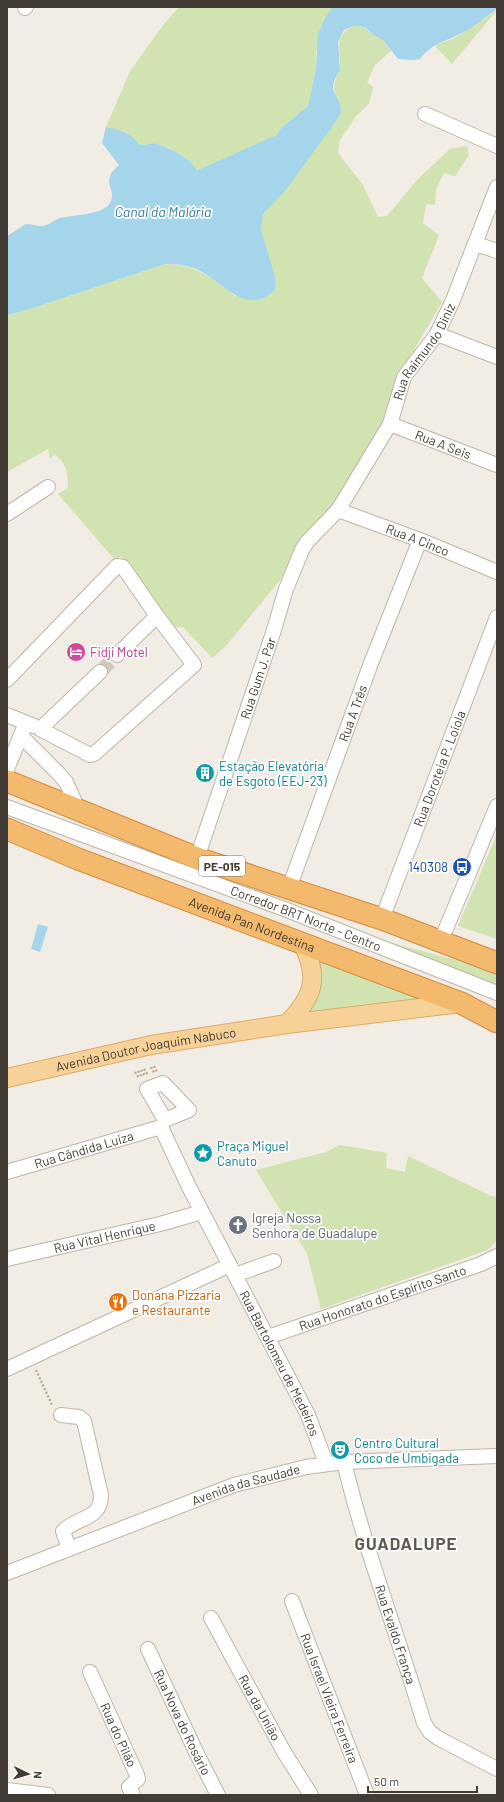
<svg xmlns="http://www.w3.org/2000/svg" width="504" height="1802" viewBox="0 0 504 1802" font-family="Barlow,sans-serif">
<rect width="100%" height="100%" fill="#f1ece4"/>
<!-- green -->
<path fill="#d1e3b0" d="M179 7H333L326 16 316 52V68L308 106 281 128 274 141 261 147 249 148C248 156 244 174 234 173 229 173 223 170 218 169 211 169 206 174 200 174L190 161 174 151 155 143 145 145 139 144C130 132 119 130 106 127L130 71 164 24Z
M497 10 452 64 435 46 458 36Z
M354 26 364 27 373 35 383 40 391 51 375 65 367 82 373 87 369 104 356 116 340 140 338 153 363 185 378 217 387 216 417 180 450 149 467 146 469 155 455 176 444 173 436 190 435 205 426 204 423 223 439 235 422 278 442 302 394 384 385 419 342 494 297 546 281 579 225 647 212 658 183 627 172 628 121 557 115 560 58 494 68 488C68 471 67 466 55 454L50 459 48 449 7 472V315L33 308 165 264C195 264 214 278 236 297L265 246 261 230 263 214 341 110C335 96 330 85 340 71 341 51 332 36 354 26Z
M497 834V939L458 926Z
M325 925 497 971V993Z
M314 951 433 1002 298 1012Z
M340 1145 387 1153 386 1168 405 1172 408 1156 491 1196 497 1197V1240L488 1250 321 1309 307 1254 256 1170 326 1152Z"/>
<!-- water -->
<path fill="#a4d5ea" d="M333 7H497V9C488 15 480 22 471 28 454 39 432 42 420 59L414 60 398 59 383 40 373 35 365 27 354 26 344 30 338 42 340 71C324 92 341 95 341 111 341 113 338 118 337 120L285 191 263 214 261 230 275 276V290C244 318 223 280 196 269 186 265 176 264 165 264L33 308 7 315V236L26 224C31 224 36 226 41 226 48 226 54 220 60 218 73 215 103 215 110 203 118 187 98 183 119 165L102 143 106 127C120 130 130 132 139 144L145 145 155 143 174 151 190 161 200 174 212 169 234 173 239 172 243 169 248 156 249 148 261 147 274 141 281 128 308 106 316 68 318 34 326 16Z
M38 924 48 927 40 952 31 949Z"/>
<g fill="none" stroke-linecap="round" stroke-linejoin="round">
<!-- river -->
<path stroke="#a4d5ea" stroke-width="26" d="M194 186 277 149"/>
<!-- minor-tunnel -->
<path stroke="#cec9c1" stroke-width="14" stroke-dasharray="14 7" stroke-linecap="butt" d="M100 672 117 655"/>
<defs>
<g id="minor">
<path d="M25 8 26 7"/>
<path d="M425 114 497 146"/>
<path d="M476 244 497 251"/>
<path d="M437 334 497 357"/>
<path id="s1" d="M390 424 497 465"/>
<path id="s2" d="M338 510 420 540 497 572"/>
<path d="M7 514 48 487"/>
<path d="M100 672 40 729 90 755 94 754 194 665 157 616 117 655"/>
<path d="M7 680 117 566 123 567 157 616"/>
<path d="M7 715 34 726"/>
<path d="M21 736 58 773 66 782 78 809"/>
<path d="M7 769 26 723"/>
<path id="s3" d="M7 807 287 910 497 993"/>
<path id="s4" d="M197 858 273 633 286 589 302 550 307 542 338 510 390 424 404 377 437 334 453 300 497 187"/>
<path id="s5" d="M289 888 371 663 420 540"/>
<path id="s6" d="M382 919 497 617"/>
<path d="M440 943 497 806"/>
<path d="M163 1083 189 1110 165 1120 147 1089Z"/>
<path id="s7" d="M7 1172 161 1127 189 1187 308 1415 326 1463"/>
<path id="s8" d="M7 1259 160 1224 202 1212"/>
<path d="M235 1275 274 1261"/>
<path id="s9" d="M268 1337 481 1264 497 1256"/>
<path d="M7 1369 230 1265"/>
<path d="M61 1415 79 1417 84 1421 101 1495C101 1520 79 1516 63 1531L69 1549"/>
<path id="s10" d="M344 1462C365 1550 398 1635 424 1723L430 1732 438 1738 497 1769"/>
<path id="s11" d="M7 1573 234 1485 306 1467 344 1462 497 1456"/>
<path id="s12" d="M292 1601 367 1795"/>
<path id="s13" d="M211 1618 284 1752 311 1795"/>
<path id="s14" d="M148 1649 197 1754 218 1795"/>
<path id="s15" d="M90 1672 137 1775 138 1779 129 1787 133 1795"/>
<path d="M7 1790 48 1795"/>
</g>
<g id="major">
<path d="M287 1024C314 996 320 978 302 942"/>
<path id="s16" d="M7 1078 151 1045 287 1024 461 1003"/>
</g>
<g id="highway">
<path d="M7 781 197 858 382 919 497 963"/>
<path id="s17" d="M7 829 78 859 461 1003 497 1022"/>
</g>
</defs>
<!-- minor casing -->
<use href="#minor" stroke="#beb5ab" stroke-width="16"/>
<!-- major casing -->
<use href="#major" stroke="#daad69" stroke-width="20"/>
<!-- highway casing -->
<use href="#highway" stroke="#d18c3e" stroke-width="23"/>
<!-- path -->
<path stroke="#bcad9a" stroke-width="2.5" stroke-dasharray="2 2" stroke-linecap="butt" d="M154 1066 157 1072
M151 1067 154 1073
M144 1069 148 1075
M141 1070 145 1076
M138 1071 142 1077
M135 1072 139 1078
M36 1370 52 1405"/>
<!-- minor -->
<use href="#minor" stroke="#fff" stroke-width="14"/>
<!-- major -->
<use href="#major" stroke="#f7d298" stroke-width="18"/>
<!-- highway -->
<use href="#highway" stroke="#f3b96d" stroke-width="21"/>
</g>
<!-- icons -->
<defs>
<symbol id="hotel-disc" viewBox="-11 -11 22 22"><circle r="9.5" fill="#d1479c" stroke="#fff"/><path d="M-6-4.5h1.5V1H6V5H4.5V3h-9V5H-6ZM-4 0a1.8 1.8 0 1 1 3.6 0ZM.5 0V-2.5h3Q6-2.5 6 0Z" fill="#fff"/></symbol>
<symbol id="building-disc" viewBox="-11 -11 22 22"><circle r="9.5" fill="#0f9aa8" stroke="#fff"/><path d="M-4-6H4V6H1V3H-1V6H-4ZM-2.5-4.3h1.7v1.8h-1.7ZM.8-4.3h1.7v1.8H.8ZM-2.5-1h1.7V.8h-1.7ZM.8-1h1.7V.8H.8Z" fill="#fff"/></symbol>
<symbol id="bus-disc" viewBox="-11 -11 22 22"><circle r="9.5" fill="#1a4fb4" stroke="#fff"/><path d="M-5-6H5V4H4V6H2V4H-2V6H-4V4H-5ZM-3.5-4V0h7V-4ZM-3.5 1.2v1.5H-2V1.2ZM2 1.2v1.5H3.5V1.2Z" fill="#fff"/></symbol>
<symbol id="sight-disc" viewBox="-11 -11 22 22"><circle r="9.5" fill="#0f9aa8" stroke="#fff"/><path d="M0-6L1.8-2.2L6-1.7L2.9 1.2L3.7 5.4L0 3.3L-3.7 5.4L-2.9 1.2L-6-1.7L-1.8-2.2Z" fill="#fff"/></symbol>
<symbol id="church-disc" viewBox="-11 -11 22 22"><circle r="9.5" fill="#6b7280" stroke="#fff"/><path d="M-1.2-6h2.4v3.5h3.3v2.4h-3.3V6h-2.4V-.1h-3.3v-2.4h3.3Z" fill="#fff"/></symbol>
<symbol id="restaurant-disc" viewBox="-11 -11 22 22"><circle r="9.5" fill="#e8710a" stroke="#fff"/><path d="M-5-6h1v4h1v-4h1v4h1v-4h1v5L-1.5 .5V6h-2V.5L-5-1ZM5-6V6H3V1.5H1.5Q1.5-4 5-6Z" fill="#fff"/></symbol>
<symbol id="theatre-disc" viewBox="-11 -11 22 22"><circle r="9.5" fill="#0f9aa8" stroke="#fff"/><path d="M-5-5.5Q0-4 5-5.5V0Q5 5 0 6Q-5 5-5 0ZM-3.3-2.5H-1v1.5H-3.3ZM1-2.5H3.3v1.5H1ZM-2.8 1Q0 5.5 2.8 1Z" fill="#fff"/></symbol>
</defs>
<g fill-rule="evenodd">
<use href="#hotel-disc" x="65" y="641" width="22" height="22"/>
<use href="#building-disc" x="194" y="762" width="22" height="22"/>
<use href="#bus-disc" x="451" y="856" width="22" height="22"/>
<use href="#sight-disc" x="192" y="1142" width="22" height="22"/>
<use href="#church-disc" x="227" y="1214" width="22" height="22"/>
<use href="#restaurant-disc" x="107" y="1291" width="22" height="22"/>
<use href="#theatre-disc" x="329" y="1439" width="22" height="22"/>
</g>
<g text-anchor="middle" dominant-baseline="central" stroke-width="3.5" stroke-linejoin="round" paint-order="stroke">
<!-- shield labels -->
<rect fill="#fff" stroke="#7b7672" stroke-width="1" x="199" y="856" width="46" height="20" rx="3"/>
<g font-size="12" font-weight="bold" fill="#433c35">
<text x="222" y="866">PE-015</text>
</g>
<!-- street labels -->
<g font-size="13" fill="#433c35" stroke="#fff">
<text stroke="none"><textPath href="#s4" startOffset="561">Rua Raimundo Diniz</textPath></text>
<text stroke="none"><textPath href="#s1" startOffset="57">Rua A Seis</textPath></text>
<text stroke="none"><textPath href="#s2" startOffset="85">Rua A Cinco</textPath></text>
<text stroke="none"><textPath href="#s4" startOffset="190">Rua Gum J. Par</textPath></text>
<text stroke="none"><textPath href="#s5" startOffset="186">Rua A Três</textPath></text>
<text stroke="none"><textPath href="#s6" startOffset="161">Rua Doroteia P. Loiola</textPath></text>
<text stroke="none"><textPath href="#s3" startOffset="319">Corredor BRT Norte - Centro</textPath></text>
<text stroke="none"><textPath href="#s17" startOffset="263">Avenida Pan Nordestina</textPath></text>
<text stroke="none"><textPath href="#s16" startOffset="142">Avenida Doutor Joaquim Nabuco</textPath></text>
<text stroke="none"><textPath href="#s7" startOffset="80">Rua Cândida Luiza</textPath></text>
<text stroke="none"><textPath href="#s8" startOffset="100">Rua Vital Henrique</textPath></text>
<text stroke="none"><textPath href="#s9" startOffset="121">Rua Honorato do Espírito Santo</textPath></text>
<text stroke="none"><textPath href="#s7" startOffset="425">Rua Bartolomeu de Medeiros</textPath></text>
<text stroke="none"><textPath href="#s11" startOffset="255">Avenida da Saudade</textPath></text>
<text stroke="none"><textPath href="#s10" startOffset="180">Rua Evaldo França</textPath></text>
<text stroke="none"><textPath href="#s12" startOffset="104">Rua Israel Vieira Ferreira</textPath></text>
<text stroke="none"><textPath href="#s13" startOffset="102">Rua da União</textPath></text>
<text stroke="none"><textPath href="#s14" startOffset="81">Rua Nova do Rosário</textPath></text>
<text stroke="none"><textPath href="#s15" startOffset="69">Rua do Pilão</textPath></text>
</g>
<!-- hotel labels -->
<g font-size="13" fill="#b23c85" stroke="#fff" text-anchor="start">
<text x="90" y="652">Fidji Motel</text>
</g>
<!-- culture labels -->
<g font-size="13" fill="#0d838f" stroke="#fff" text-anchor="start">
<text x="219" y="766">Estação Elevatória<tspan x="219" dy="15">de Esgoto (EEJ-23)</tspan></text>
<text x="217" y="1146">Praça Miguel<tspan x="217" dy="15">Canuto</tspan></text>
<text x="354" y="1443">Centro Cultural<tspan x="354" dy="15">Coco de Umbigada</tspan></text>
</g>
<!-- transit labels -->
<g font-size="13" fill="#164399" stroke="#fff" text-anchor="end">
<text x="448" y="867">140308</text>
</g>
<!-- worship labels -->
<g font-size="13" fill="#5b616d" stroke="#fff" text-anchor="start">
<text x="252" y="1218">Igreja Nossa<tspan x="252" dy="15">Senhora de Guadalupe</tspan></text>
</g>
<!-- food labels -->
<g font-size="13" fill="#c56008" stroke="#fff" text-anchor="start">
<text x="132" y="1295">Donana Pizzaria<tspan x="132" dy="15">e Restaurante</tspan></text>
</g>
<!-- water labels -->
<g font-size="14" font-style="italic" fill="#347c9f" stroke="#fff">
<text x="163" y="211">Canal da Malária</text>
</g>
<!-- district labels -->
<g font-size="17" font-weight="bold" letter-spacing="1" fill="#65594d" stroke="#fff">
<text x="406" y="1543">GUADALUPE</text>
</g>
</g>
<!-- border -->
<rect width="504" height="1802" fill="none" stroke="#433c35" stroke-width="16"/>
<!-- north arrow -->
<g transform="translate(28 1774) rotate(95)" stroke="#ffffff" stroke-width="3" paint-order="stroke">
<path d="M0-3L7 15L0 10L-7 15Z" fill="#433c35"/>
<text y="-6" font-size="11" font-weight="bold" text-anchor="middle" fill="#433c35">N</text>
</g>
<!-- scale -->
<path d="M368 1786v6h109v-6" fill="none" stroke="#433c35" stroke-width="2"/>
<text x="374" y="1786" font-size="12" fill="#433c35" stroke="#ffffff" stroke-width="3" paint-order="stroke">50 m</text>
</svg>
